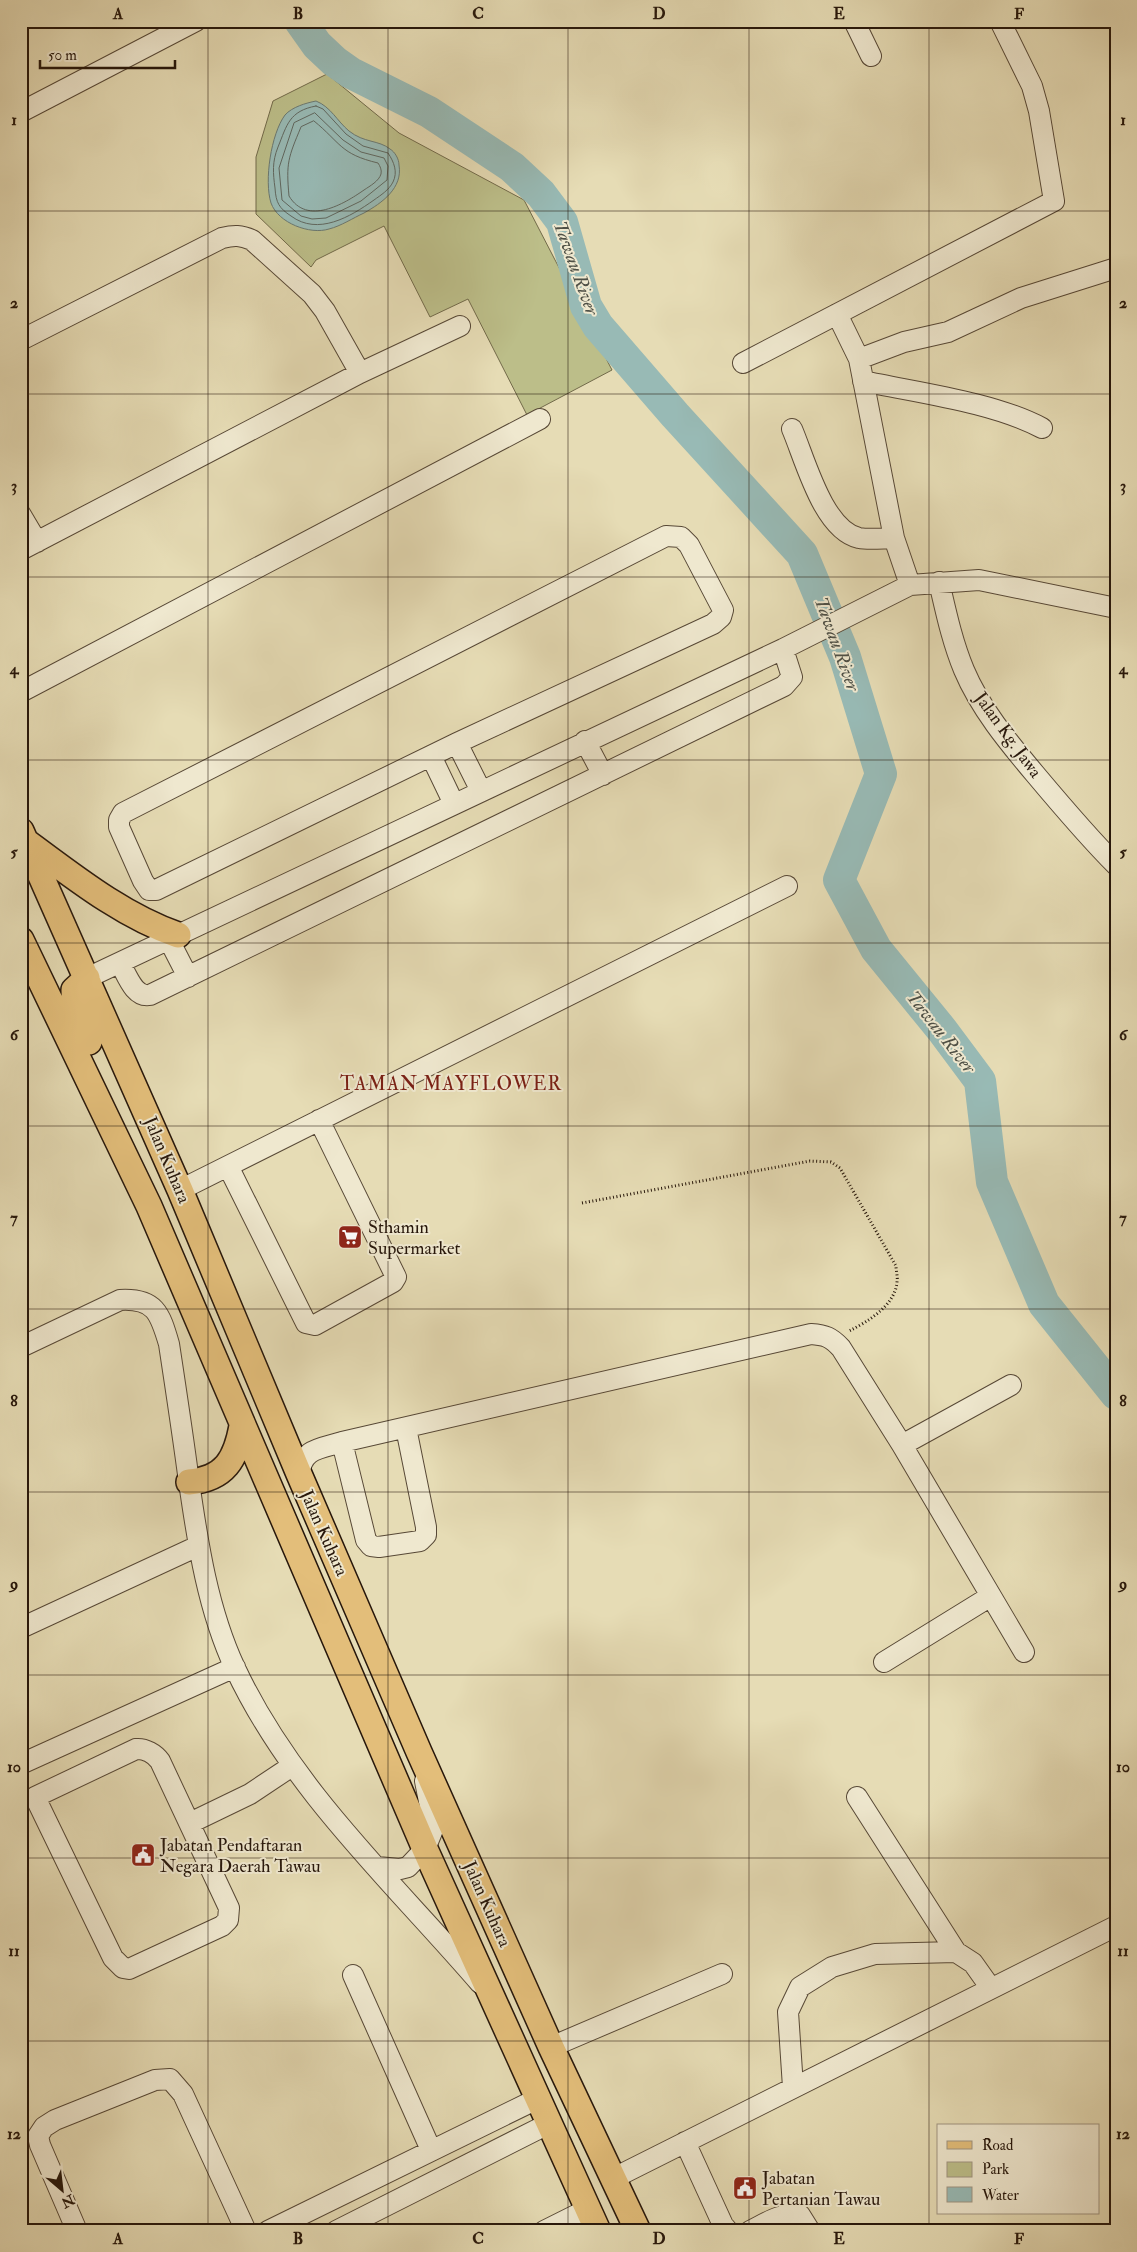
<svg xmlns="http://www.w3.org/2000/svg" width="1137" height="2252" viewBox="0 0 1137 2252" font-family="'IM FELL Double Pica',serif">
<rect width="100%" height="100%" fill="#e6dcb5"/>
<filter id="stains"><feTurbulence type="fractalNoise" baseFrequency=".004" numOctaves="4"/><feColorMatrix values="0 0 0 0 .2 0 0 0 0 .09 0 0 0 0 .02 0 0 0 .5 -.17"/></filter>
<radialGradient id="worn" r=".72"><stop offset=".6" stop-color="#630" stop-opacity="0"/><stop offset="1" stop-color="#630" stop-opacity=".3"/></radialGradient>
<!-- green -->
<path fill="#bcbe89" stroke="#726a4a" d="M327 74 399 133 524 200 612 370 527 415 468 299 430 317 384 226 316 260 311 267 256 214V157L273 101Z"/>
<!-- water -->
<path fill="#98bab5" stroke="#6b7971" d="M316 101C331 107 337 121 349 131 364 143 379 140 390 149 395 152 399 159 399 165 403 188 382 203 364 213 353 218 341 226 329 229 310 235 278 223 271 203 264 181 271 134 285 115 292 107 306 103 316 101Z"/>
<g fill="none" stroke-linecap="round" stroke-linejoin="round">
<!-- shore -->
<path stroke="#606860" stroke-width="1" d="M316 106 323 109 346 134 363 146 388 153C394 162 398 172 393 182 389 190 381 195 374 200 350 217 318 236 291 216 279 208 276 203 275 188 273 173 272 162 278 147 287 125 289 111 316 106Z
M315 113 343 140 361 152 384 158 388 166 387 180 361 201 326 218 312 219 301 216 282 200 279 168 294 123Z
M314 121C341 143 340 154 378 163 380 166 382 170 381 174 379 181 370 186 364 190 344 204 307 226 289 196 286 163 288 158 301 127Z"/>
<!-- river -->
<path stroke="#98bab5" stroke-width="32" d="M300 21 317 45 334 61 351 73 429 112 512 167 541 194 562 222 586 306 598 326 675 415 802 554 845 657 881 774 839 880 876 949 942 1030 980 1081 992 1182 1044 1304 1116 1394"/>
<defs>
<path id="minor" d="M854 21 871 56
M21 112 196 21
M837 314 859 359 894 538 910 585
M21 340 222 238C234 235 241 235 252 240L312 294 325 311 360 373
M859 359 904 342 948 332 1021 298 1116 268
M743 363 1054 201 1039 111 1032 86 1000 21
M863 381C919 393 993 402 1042 428
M792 429C805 459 823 530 859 538 870 540 884 538 894 538
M21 515 37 542
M666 536 681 537 689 545 723 610 721 617 713 624 457 743 156 890H149L143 881 119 827V820L123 813Z
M21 550 360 373 460 326
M939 582C946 612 952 641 964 670 980 708 1008 742 1035 774 1061 805 1087 836 1116 865
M21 692 540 419
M585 741 603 775
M457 743 481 791
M431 756 454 804
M169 940 188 977
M120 963C127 975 134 998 150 995L784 686 792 677 783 649
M87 978 783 649 910 585 979 580 1116 608
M228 1166 306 1323 315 1325 393 1282 396 1277 319 1120
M180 1190 787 886
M21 1347 120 1300C155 1298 160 1313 169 1344 176 1390 183 1436 189 1482 198 1545 208 1610 235 1668 292 1790 394 1883 480 1983
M342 1442 366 1540 371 1546 379 1547 420 1541 426 1535V1527L406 1428
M902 1445 1011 1385
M299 1474C303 1448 319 1449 342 1442L811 1334C825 1335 831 1337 841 1348L902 1445 1024 1652
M21 1628 198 1546
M884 1662 991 1596
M136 1749C145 1748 155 1754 160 1761L229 1908 228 1920 222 1926 129 1969 123 1968 113 1958 35 1797Z
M21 1764 235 1667
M857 1797 956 1952
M190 1823 250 1794 292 1766
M377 1867 400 1869 408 1867 425 1849 434 1827 425 1781
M353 1975 431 2150
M551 2047 722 1974
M793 2087 788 2012 800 1987 832 1967 875 1954 956 1952 973 1963 990 1987
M685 2142 723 2225 728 2231
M612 2179 1116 1926
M77 2231 40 2145 38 2136 44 2127 55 2120 155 2080 170 2079 183 2094 246 2231
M268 2231 537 2099
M336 2231 548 2124
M544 2231 588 2209
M750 2231C766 2223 782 2212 800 2215L810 2231"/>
<path id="major" d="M21 831 180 1190 299 1474 419 1752 551 2047 638 2231
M28 843C74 877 123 916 178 935
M21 940 149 1206 425 1849 598 2231
M87 978 74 990 75 1013 89 1042
M189 1482C225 1479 236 1459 242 1426"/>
</defs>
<!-- minor casing -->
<use href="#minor" stroke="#574836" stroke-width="22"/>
<!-- major casing -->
<use href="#major" stroke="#27170b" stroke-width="28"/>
<!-- path -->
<path stroke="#27170b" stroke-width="3" stroke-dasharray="1 2.5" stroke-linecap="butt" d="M582 1203 810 1161 831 1162 840 1168 896 1266C896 1271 898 1277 897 1282 895 1306 867 1322 849 1331"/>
<!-- minor -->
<use href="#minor" stroke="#efe8cf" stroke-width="20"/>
<!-- major -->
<use href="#major" stroke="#e3be7a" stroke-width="25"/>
</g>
<!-- grid -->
<path fill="none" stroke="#27170b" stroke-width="1" stroke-opacity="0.55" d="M208 21V2231M388 21V2231M568 21V2231M749 21V2231M929 21V2231M21 211H1116M21 394H1116M21 577H1116M21 760H1116M21 943H1116M21 1126H1116M21 1309H1116M21 1492H1116M21 1675H1116M21 1858H1116M21 2041H1116"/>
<!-- icons -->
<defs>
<symbol id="supermarket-square" viewBox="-11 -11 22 22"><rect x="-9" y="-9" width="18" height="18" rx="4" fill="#8f2418" stroke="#efe8cf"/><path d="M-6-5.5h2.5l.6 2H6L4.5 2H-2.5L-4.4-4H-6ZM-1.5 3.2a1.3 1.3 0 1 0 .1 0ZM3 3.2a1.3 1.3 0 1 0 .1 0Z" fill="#fff"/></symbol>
<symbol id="civic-square" viewBox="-11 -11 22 22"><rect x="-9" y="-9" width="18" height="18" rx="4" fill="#8f2418" stroke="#efe8cf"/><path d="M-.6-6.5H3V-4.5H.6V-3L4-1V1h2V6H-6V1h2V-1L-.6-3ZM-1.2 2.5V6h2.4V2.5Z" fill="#fff"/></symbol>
</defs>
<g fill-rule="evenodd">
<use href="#supermarket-square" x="336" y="1223" width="28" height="28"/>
<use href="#civic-square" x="129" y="1841" width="28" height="28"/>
<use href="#civic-square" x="731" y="2174" width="28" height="28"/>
</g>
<g text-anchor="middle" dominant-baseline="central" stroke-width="4" stroke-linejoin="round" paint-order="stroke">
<!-- street labels -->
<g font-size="18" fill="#27170b" stroke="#efe8cf">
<text transform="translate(1008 735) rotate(54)">Jalan Kg. Jawa</text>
<text transform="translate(167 1160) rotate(67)">Jalan Kuhara</text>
<text transform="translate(324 1533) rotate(66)">Jalan Kuhara</text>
<text transform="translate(487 1904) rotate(66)">Jalan Kuhara</text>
</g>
<!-- poi labels -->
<g font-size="18" fill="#27170b" stroke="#efe8cf" text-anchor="start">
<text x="368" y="1227">Sthamin<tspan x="368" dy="21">Supermarket</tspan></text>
<text x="160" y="1845">Jabatan Pendaftaran<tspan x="160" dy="21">Negara Daerah Tawau</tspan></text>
<text x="762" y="2178">Jabatan<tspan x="762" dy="21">Pertanian Tawau</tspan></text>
</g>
<!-- water labels -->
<g font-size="19" font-style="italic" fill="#4f5046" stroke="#efe8cf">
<text transform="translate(576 268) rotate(70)">Tawau River</text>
<text transform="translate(837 644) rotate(70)">Tawau River</text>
<text transform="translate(941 1032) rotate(52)">Tawau River</text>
</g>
<!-- neighbourhood labels -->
<g font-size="19" letter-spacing="1" fill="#7a1f14" stroke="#efe8cf">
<text x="451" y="1084">TAMAN MAYFLOWER</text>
</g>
</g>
<!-- margin -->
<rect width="1137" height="2252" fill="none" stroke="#e6dcb5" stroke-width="55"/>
<!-- legend -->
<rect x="937" y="2124" width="162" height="90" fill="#efe8cf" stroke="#9f9481"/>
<rect x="947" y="2141" width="25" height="8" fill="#e3be7a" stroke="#9f9481"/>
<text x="982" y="2150" font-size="15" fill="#27170b">Road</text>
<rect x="947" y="2162" width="25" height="15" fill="#bcbe89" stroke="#9f9481"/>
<text x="982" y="2174" font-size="15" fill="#27170b">Park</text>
<rect x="947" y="2187" width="25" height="15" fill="#98bab5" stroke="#9f9481"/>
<text x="982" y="2200" font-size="15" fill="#27170b">Water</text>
<!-- north arrow -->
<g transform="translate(62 2190) rotate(152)" stroke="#efe8cf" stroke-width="4" paint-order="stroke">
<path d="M0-4L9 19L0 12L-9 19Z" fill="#27170b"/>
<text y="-8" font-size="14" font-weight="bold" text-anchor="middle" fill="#27170b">N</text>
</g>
<!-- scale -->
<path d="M40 60v8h135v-8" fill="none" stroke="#27170b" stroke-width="2.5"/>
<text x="48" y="60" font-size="15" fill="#27170b" stroke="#efe8cf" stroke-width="4" paint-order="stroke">50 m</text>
<rect x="28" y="28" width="1082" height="2196" fill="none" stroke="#27170b" stroke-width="2"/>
<g font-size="16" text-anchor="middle" font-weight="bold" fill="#27170b">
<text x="118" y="19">A</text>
<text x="298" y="19">B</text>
<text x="478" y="19">C</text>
<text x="659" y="19">D</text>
<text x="839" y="19">E</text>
<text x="1019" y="19">F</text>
<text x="14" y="125">1</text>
<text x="1123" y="125">1</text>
<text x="14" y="308">2</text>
<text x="1123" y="308">2</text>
<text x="14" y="491">3</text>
<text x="1123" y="491">3</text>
<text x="14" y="674">4</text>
<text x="1123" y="674">4</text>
<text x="14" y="857">5</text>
<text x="1123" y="857">5</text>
<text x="14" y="1040">6</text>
<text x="1123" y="1040">6</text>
<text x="14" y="1223">7</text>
<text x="1123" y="1223">7</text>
<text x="14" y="1406">8</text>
<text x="1123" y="1406">8</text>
<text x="14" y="1589">9</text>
<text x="1123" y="1589">9</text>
<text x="14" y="1772">10</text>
<text x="1123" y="1772">10</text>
<text x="14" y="1956">11</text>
<text x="1123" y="1956">11</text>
<text x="14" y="2139">12</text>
<text x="1123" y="2139">12</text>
<text x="118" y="2244">A</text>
<text x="298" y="2244">B</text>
<text x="478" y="2244">C</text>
<text x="659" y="2244">D</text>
<text x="839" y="2244">E</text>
<text x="1019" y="2244">F</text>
</g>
<rect width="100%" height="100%" filter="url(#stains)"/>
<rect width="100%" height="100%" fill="url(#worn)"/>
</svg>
